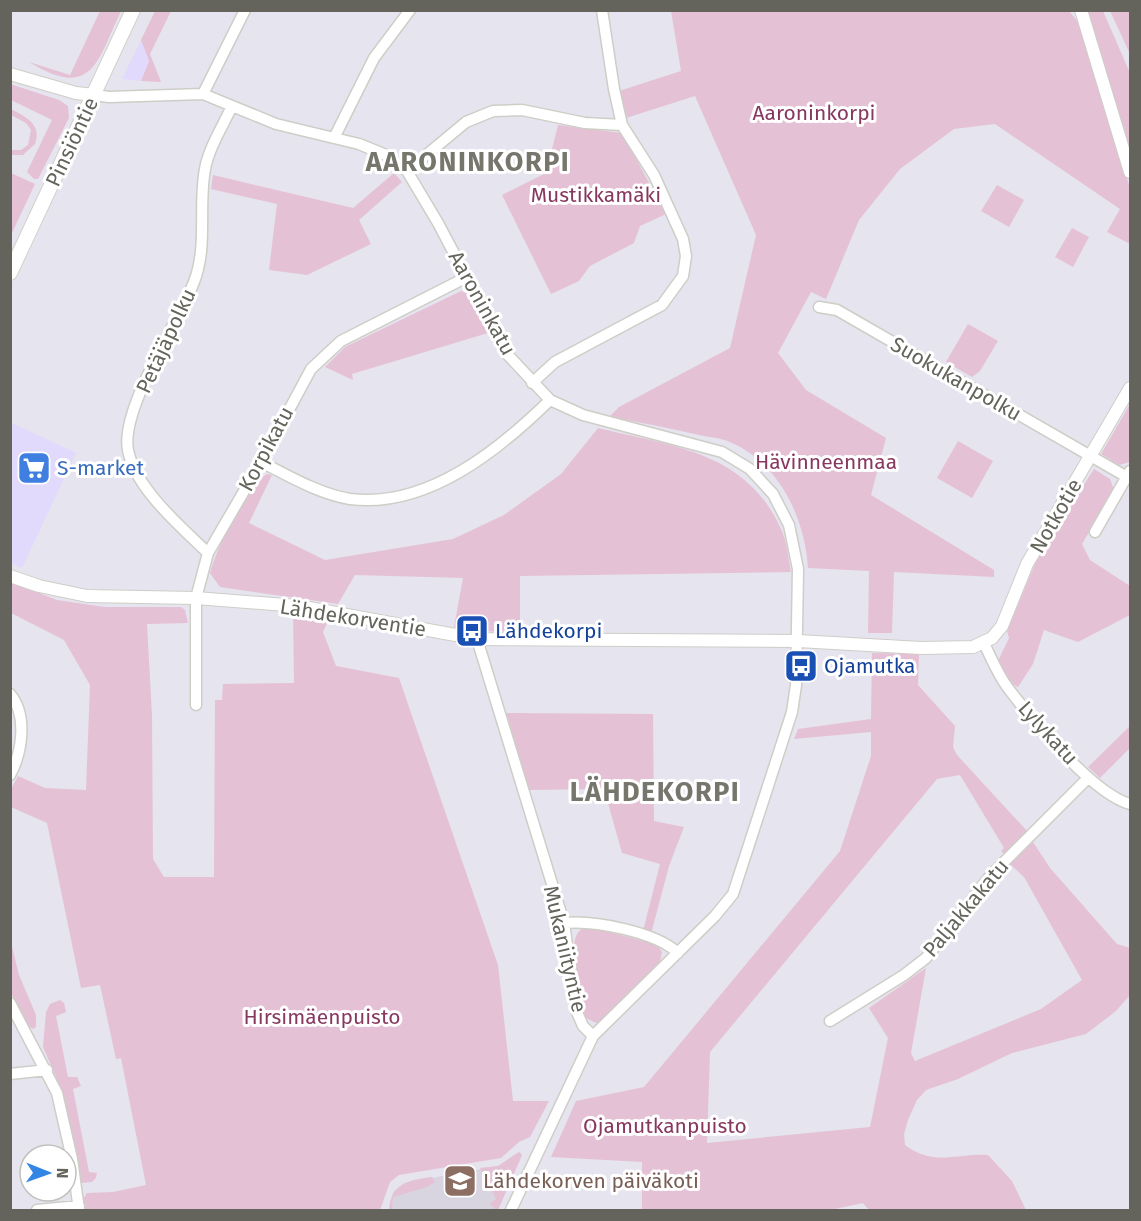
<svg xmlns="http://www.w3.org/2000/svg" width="1141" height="1221" viewBox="0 0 1141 1221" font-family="'Fira Sans',sans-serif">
<rect width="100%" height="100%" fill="#e6e4ee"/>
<!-- commercial -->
<path fill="#e2dafd" d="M141 40 149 61 141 81 122 79Z
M10 422 76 453 22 568 11 563Z"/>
<!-- education -->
<path fill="#d8d5e1" d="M519 1152 522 1155 498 1210H389L393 1192 404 1183 498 1166Z"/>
<!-- green -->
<path fill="#e5c1d5" d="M100 11H121C97 61 93 101 29 62L70 75Z
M155 11H171L150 54 161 82 141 81 149 61 141 40Z
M671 11H1069L1079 23 1130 188V244L1107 232 1120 209 995 124 954 129 900 169 859 220 826 299 811 292 778 353 806 390 886 438 871 495 994 570V577L894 572 892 633H868L869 571 808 568C805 518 779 463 730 442 721 438 708 437 699 435 669 428 639 422 609 417L619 407 730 348 756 235 695 96 626 118 619 91 681 71Z
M1087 11H1103L1130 73V151Z
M1110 11H1130V54Z
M10 84 59 100 68 106 69 118 38 179H34L27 172 52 120 11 100Z
M11 109C26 117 42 124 35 144L23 155H11V150H21L28 145 31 130 26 123 11 115Z
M558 125 622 133 666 214 640 226 634 243 590 266 579 281 551 294 502 195 546 173Z
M11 173 35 184 11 235Z
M394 173 402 182 359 220 371 244 307 275 269 270 277 204 211 189 213 175 353 208Z
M997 185 1024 200 1009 227 981 211Z
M1072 228 1089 237 1073 267 1055 257Z
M461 291 468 294 488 333 352 374 353 380 325 367 345 347Z
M968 324 998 341 980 371 972 377 946 362Z
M1130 404V462L1119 465 1101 454Z
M598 428C671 446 745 451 780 527 787 540 788 558 791 572L520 576V632L467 631 454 627 463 578 355 575 338 604 220 587 210 573C218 546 243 488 267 474L272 475 249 523 325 560 453 539 504 515 561 474Z
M958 441 993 461 972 498 937 478Z
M1094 469 1110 479 1114 490 1082 544 1090 560 1130 586V615L1078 642 1044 630 1033 664 1018 687 1012 684 998 661 1009 638 1007 631 1037 559Z
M11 582 57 600 105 607H181L185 610 188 623 147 624 152 716 153 859 164 877H214L215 700H222L223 684 294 683 293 612 329 619 323 632 336 666 399 678 498 965 513 1101H549L530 1137 519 1142 501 1158 399 1175 390 1182 380 1210H84L82 1201 87 1193 113 1192 146 1185 121 1058 116 1059 100 985 81 988 47 823 11 807 10 791 18 776 45 788 86 790 90 685 64 640 11 613Z
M872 653 919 654 918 685 955 726 953 747 957 755 1027 831 1004 854 1001 851 1004 848 960 775 937 779 710 1052 707 1143 870 1127 888 1038 869 1008 926 968 911 1053 915 1061 1041 1009 1082 980 1024 877 1010 864 1033 842 1050 868 1117 944 1130 948V995L1116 1011 1086 1034 1012 1053 958 1079 926 1090 917 1100 908 1120 904 1134 905 1145C935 1167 955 1153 988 1155L1012 1181 1026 1210H869L863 1203 830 1210H642V1162L551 1157 576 1101 644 1087 840 851 871 756V732L794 739 798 729 871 719Z
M505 713 653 714 654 821 684 827 669 866 651 934 643 931 660 864 622 853 604 789 527 790Z
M1130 726V748L1100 778 1088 767Z
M588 927 657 944 662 952 659 966 601 1021 596 1023 586 1018 583 1010C580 990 561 930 588 927Z
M10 939 19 975 36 1015V1027L33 1029 28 1026 11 993Z
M60 1000 64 1003 66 1012 56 1016 68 1077H77L81 1086 73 1089 89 1172 97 1173 96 1178 92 1182 81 1183 62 1091 43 1047 46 1012 50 1004Z
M519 1152 522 1155 498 1210H496L490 1204 496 1199 480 1168 498 1166Z
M432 1177 435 1182 427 1187 393 1197 392 1210H389C391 1184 408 1180 432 1177Z"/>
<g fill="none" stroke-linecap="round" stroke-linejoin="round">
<defs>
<path id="minor" d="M203 94 245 10
M94 95 109 97 203 94 276 124 359 144 386 155 407 171 438 223 507 354 550 400 583 415 722 452 750 469 773 494 789 525 798 569 796 685 792 712 733 894 715 916 593 1036 511 1210
M334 138 374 58 410 10
M407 171 466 122 493 111 522 110 585 123 622 125
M819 307 837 310 1127 477
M532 383 555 362 662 305 683 276 686 256 683 239 654 175 622 125 614 89 602 10
M261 462C289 476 319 494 350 499 427 509 500 449 550 400
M1095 532 1130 471
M208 553C181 527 135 488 128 450 120 410 178 322 194 282 208 246 198 206 205 169 209 147 223 126 232 106
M477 639 564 923 576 1010 583 1026 593 1036
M984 643C991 658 998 675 1008 688 1032 720 1093 794 1130 804
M10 694C28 715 22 753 10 775
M196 705V598L208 553 261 462 311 369 341 341 467 277
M564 923C594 920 656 932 678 953
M10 1003 57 1093 72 1159 79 1210
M830 1021 904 975 926 958 991 875 1088 778
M10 1074 47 1070
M37 1210 79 1206"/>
<path id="tertiary" d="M1081 10 1130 172
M10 74 76 93 94 95
M10 576 39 586 87 596 196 598 298 606 477 639 798 641 921 648 973 647 992 638 1002 626 1027 564 1130 388"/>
<path id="secondary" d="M10 273 133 10"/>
</defs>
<!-- minor casing -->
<use href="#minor" stroke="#cecec7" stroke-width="13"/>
<!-- tertiary casing -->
<use href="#tertiary" stroke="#cecec7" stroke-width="14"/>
<!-- secondary casing -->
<use href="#secondary" stroke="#d1d2c9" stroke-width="16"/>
<!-- minor -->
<use href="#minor" stroke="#fff" stroke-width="10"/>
<!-- tertiary -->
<use href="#tertiary" stroke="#fff" stroke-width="12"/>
<!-- secondary -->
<use href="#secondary" stroke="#fff" stroke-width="14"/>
</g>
<!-- icons -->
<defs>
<symbol id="supermarket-square" viewBox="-11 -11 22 22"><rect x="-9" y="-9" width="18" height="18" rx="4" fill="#3f7fe0" stroke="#fff"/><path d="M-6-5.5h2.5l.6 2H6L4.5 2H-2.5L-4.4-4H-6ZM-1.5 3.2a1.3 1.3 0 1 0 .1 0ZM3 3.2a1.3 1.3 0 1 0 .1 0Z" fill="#fff"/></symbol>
<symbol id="bus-square" viewBox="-11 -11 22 22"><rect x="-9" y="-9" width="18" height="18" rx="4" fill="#1a4fb4" stroke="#fff"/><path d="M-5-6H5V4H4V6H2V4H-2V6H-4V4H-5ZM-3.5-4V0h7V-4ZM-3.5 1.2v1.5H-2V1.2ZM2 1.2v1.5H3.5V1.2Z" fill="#fff"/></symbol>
<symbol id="school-square" viewBox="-11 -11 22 22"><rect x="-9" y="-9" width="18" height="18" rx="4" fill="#8d6e63" stroke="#fff"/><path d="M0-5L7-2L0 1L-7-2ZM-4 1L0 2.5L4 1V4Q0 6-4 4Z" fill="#fff"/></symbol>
</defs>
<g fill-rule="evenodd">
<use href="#supermarket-square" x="15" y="449" width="38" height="38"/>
<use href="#bus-square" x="453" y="612" width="38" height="38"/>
<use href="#bus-square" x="782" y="647" width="38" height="38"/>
<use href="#school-square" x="441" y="1162" width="38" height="38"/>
</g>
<g text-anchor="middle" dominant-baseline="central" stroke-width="6" stroke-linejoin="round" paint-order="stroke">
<!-- park labels -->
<g font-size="21" fill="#87385f" stroke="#fff">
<text x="814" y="113">Aaroninkorpi</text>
<text x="596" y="195">Mustikkamäki</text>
<text x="826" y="462">Hävinneenmaa</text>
<text x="322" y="1017">Hirsimäenpuisto</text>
<text x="665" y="1126">Ojamutkanpuisto</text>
</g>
<!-- street labels -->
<g font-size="21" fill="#64645c" stroke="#fff">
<text transform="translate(72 142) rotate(-65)">Pinsiöntie</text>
<text transform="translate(482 303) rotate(61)">Aaroninkatu</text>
<text transform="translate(166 341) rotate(-65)">Petäjäpolku</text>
<text transform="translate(956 379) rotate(30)">Suokukanpolku</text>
<text transform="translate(266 449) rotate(-62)">Korpikatu</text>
<text transform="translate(1056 516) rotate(-60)">Notkotie</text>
<text transform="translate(353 618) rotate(9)">Lähdekorventie</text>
<text transform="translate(1048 733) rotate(48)">Lylykatu</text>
<text transform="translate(966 908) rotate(-50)">Paljakkakatu</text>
<text transform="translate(565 949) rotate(77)">Mukaniityntie</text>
</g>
<!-- shop labels -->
<g font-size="21" fill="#366cbe" stroke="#fff" text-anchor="start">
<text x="57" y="468">S-market</text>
</g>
<!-- transit labels -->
<g font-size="21" fill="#164399" stroke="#fff" text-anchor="start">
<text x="495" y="631">Lähdekorpi</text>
<text x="824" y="666">Ojamutka</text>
</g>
<!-- education labels -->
<g font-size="21" fill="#785e54" stroke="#fff" text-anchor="start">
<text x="483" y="1181">Lähdekorven päiväkoti</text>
</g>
<!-- district labels -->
<g font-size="27" font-weight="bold" letter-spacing="1.5" fill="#76766d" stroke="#fff">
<text x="468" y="162">AARONINKORPI</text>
<text x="655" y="792">LÄHDEKORPI</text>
</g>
</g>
<!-- border -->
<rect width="1141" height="1221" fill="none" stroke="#64645c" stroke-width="24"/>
<!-- north arrow -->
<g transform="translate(48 1173) rotate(91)"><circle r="28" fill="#ffffff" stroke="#c1c1be" stroke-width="1.5"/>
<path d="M0-4.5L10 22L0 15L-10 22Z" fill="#3486e4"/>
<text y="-9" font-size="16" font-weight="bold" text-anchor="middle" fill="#64645c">N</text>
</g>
</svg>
